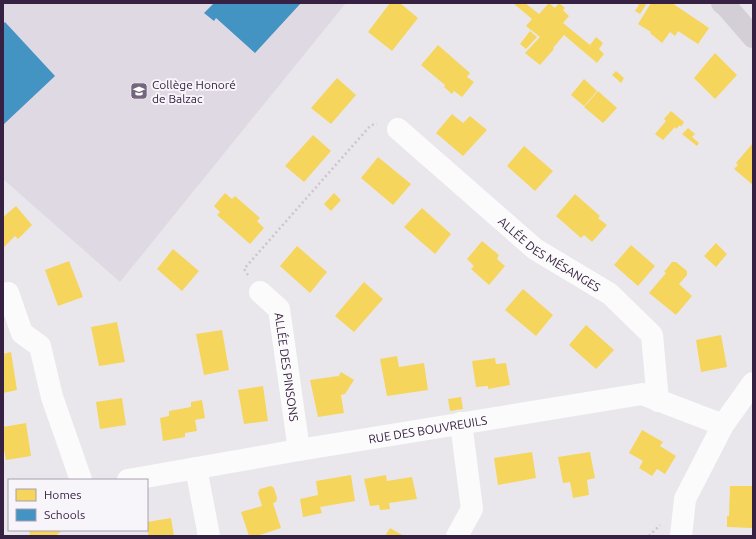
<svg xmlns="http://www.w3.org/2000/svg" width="756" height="539" viewBox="0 0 756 539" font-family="Ubuntu,sans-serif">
<rect width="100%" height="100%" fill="#e9e7ec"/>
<!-- built -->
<path fill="#dfd9e4" d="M3 3H346L120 282 3 179Z"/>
<!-- homes -->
<path fill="#f6d55c" d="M390 3H400L418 18 392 51 368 32Z
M513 3H525L539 14 549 3 555 8 559 3 565 8 563 10 569 16 563 23 590 45 596 37 603 43 599 49 604 54 597 63 564 35 553 48 554 49 540 65 525 53 540 37 526 26 532 19Z
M635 3H647L640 14 635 11 639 5Z
M651 3H672L709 28 698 44 678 31 675 36 670 32 662 43 650 33 651 32 638 24Z
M530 31 537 37 526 49 520 44Z
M438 45 470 73 467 77 474 82 462 97 454 91 452 94 444 87 445 85 421 65Z
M715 53 737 75 715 99 694 78Z
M616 71 624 78 621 83 612 75Z
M337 78 356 95 331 124 311 108Z
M584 79 597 91 584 106 571 95Z
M598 91 617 108 603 123 584 107Z
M671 111 684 122 681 127 680 125 676 129 675 127 663 140 655 134 666 121 664 119Z
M452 114 463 123 470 116 487 130 463 156 436 133Z
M688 128 695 134 692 137 699 143 697 146 682 134Z
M313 135 331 151 304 182 285 166Z
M753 143V185L734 169 738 165 736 163Z
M524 146 553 171 535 191 507 166Z
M378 157 411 184 393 205 361 178Z
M225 193 232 199 235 196 260 218 257 221 264 228 250 244 217 215 220 212 214 206Z
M334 193 341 200 331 211 324 204Z
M575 194 600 216 598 218 607 225 592 242 584 235 581 238 556 216Z
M16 206 32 225 18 239 15 236 3 248V217Z
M422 208 451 234 435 254 404 227Z
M482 241 499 255 497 259 505 266 489 285 471 269 474 266 467 259Z
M716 243 727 254 716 267 704 256Z
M631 245 655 266 638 286 614 265Z
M297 246 327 272 310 293 280 266Z
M173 249 199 271 182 291 157 269Z
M69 261 83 297 58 306 45 270Z
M672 262H676L687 271V275L679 284 692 296 676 315 649 293 666 273 664 272Z
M364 282 383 299 354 332 335 316Z
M523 289 553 315 536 336 505 310Z
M117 322 125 362 99 366 91 327Z
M586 325 614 350 596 369 569 345Z
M222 330 229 370 204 375 196 334Z
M721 335 727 367 701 372 696 340Z
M11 352 17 390 3 393V354Z
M397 356 399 367 424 363 428 390 387 396 380 359Z
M495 358 496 364 506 363 510 385 488 389V386L476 387 472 361Z
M341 372 354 380 345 394 341 395 344 413 318 417 310 380 338 376V377Z
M263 386 268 421 244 424 238 390Z
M461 397 463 409 450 411 448 399Z
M122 398 126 425 100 429 96 402Z
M202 400 205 418 195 420 197 431 185 433V437L163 441 160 418 169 416V411L191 407V402Z
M26 423 31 456 6 460 3 444V427Z
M642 430 663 442 660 446 676 456 665 474 657 469 652 476 639 468 643 461 629 453Z
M532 452 536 478 498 485 494 458Z
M590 452 595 478 587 480 589 495 573 498 570 482 563 483 558 457Z
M351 475 355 501 320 507 322 513 303 517 300 499 318 495 316 481Z
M386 475 387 481 412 477 417 499 389 503 390 509 380 510 379 505 370 506 364 479Z
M271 486 274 488 277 498 276 502 273 503 281 528 257 536H249L241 512 262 506 258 493 260 489Z
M730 486H753V528L727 527V516H729Z
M171 518 174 536H148L147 522Z
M390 528 404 536H385Z
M29 530H59L60 533 57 534V536H30Z"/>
<!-- schools -->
<path fill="#4393c3" d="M214 3H301L255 53 216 18 214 21 204 13Z
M5 22 55 76 3 125V24Z"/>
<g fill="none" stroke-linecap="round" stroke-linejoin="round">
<!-- path -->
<path stroke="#cbc6ce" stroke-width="2.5" stroke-dasharray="2 3" stroke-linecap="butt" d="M248 275 244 269 371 125 377 124
M649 536 660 525"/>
<!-- minor -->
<g stroke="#fcfbfc" stroke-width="22">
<path id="s1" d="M398 129 535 249 610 294 652 335 658 401"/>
<path id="s2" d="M260 292 279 309 299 450"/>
<path d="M8 293 22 333 40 346 52 397 81 480"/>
<path d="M196 468 209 536"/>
<path id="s3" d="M128 480 299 450 642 394 723 425"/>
<path d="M457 536 472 509 461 423"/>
<path d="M681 536 685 499 723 425 753 383"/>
</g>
<!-- major -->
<path stroke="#d4ced7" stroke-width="22" d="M722 3 727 7 753 37"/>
</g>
<!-- icons -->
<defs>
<symbol id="school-square" viewBox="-11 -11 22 22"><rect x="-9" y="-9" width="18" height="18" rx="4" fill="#75667e" stroke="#f7f5fa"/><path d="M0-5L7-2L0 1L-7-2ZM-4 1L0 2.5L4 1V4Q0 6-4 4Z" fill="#fff"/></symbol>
</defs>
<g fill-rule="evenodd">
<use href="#school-square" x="129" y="81" width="20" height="20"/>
</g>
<g text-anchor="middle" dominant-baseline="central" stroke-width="4" stroke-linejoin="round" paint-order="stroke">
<!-- poi labels -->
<g font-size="12" fill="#372142" stroke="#f7f5fa" text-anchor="start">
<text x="152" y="84">Collège Honoré<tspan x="152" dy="14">de Balzac</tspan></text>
</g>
<!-- street labels -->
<g font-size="12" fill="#372142" stroke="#f7f5fa">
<text stroke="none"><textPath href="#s1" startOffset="197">ALLÉE DES MÉSANGES</textPath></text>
<text stroke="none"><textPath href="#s2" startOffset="84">ALLÉE DES PINSONS</textPath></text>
<text stroke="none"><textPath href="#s3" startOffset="304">RUE DES BOUVREUILS</textPath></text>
</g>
</g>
<!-- border -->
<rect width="756" height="539" fill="none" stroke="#372142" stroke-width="8"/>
<!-- legend -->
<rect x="8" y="479" width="140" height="52" fill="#f7f5fa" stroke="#aaa0b0"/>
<rect x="16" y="489" width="20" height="12" fill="#f6d55c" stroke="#aaa0b0"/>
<text x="44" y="499" font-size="12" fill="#372142">Homes</text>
<rect x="16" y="509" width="20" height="12" fill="#4393c3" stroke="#aaa0b0"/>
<text x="44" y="519" font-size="12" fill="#372142">Schools</text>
</svg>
